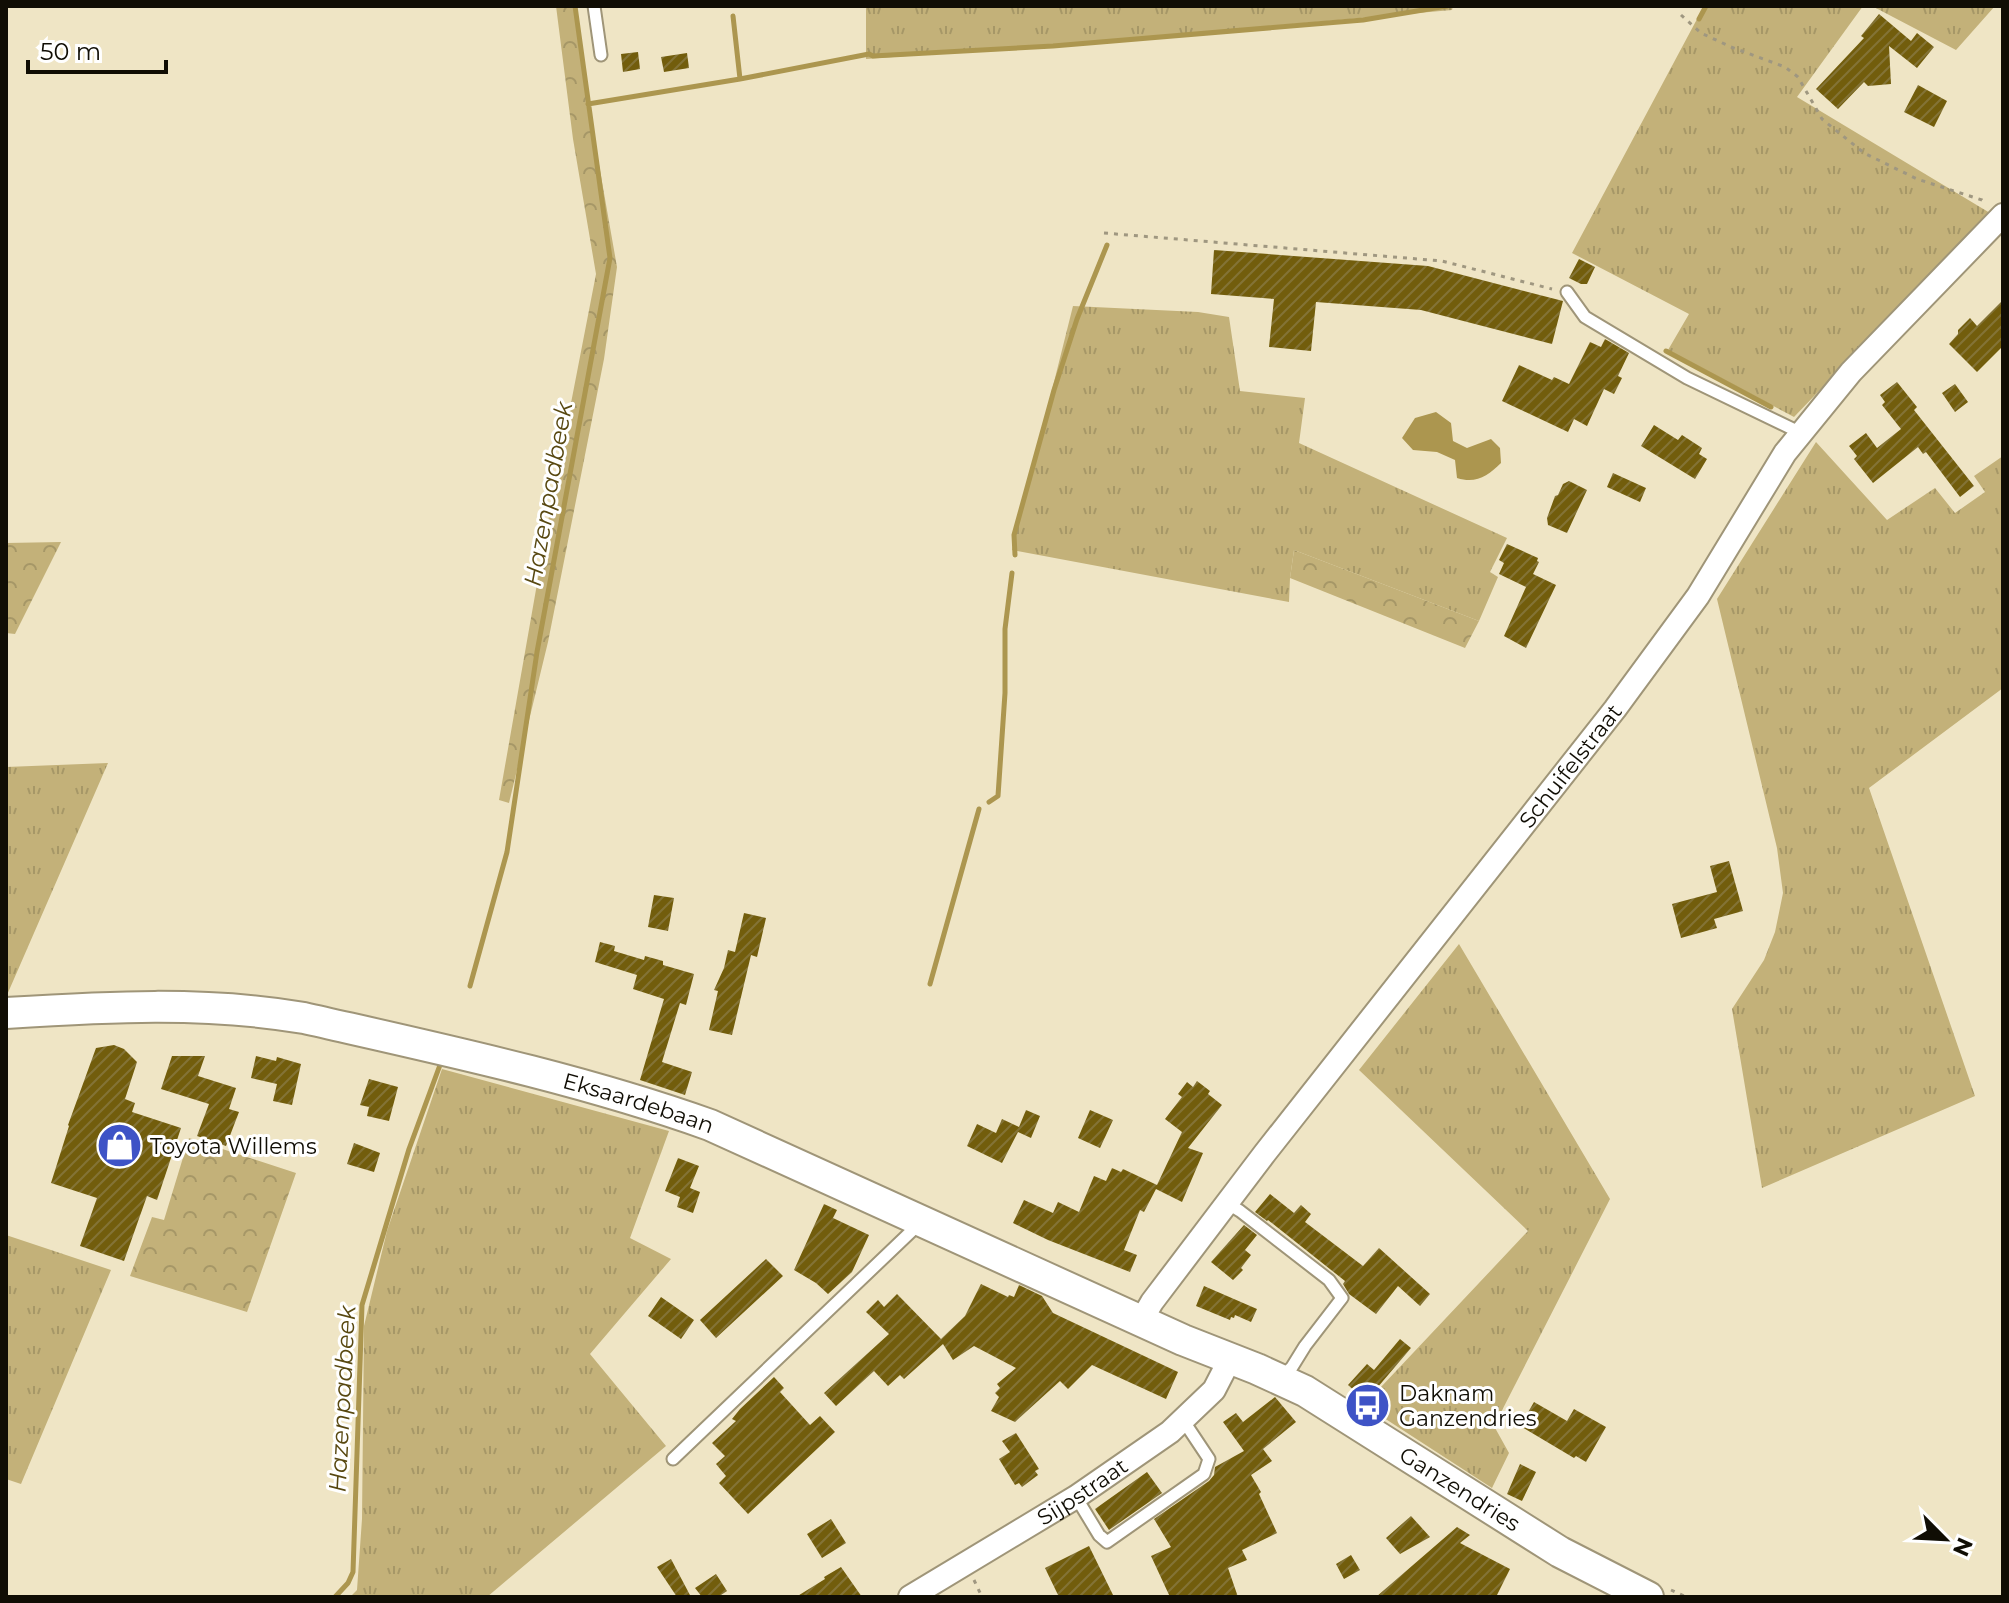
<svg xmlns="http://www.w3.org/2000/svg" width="2009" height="1603" viewBox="0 0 2009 1603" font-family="Montserrat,sans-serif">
<defs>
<pattern id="grass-tufts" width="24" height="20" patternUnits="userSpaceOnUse" patternTransform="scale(2)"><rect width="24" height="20" fill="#c3b179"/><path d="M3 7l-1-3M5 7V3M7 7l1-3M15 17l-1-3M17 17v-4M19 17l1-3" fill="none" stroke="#a69767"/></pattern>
<pattern id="forest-crowns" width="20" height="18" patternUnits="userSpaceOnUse" patternTransform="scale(2)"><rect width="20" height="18" fill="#c3b179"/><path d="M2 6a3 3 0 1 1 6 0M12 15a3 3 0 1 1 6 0" fill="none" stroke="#a69767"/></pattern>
<pattern id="building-hatch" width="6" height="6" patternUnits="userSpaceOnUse" patternTransform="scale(2)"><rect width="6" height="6" fill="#725d0c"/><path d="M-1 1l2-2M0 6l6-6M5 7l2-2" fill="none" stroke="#837336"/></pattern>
</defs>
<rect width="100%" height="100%" fill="#efe5c5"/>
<!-- grass -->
<path fill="url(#grass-tufts)" d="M866 6H1453L1452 10 1045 46 866 59Z
M1704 6H1863L1797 97 1990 213 1794 417 1668 350 1689 314 1572 253Z
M1872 6H1995L1956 50Z
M1073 306 1198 312 1229 317 1240 391 1305 398 1299 443 1507 538 1490 572 1498 577 1479 621 1294 550 1290 578 1289 602 1012 550Z
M1816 442 1887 520 1935 488 1955 513 1985 492 1974 476 2003 456V688L1869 788 1975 1096 1762 1188 1732 1009 1764 960 1775 932 1783 893 1777 848 1717 599Z
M108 763 7 995H6V767Z
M1459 944 1610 1199 1494 1426 1509 1453 1492 1488 1364 1405 1528 1231 1359 1070Z
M442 1069 669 1131 630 1238 671 1259 590 1354 666 1446 487 1597H350L357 1590 362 1519 364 1326 387 1231Z
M6 1235 111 1270 21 1484 6 1479Z"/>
<!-- forest -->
<path fill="url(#forest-crowns)" d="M556 6H575L588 102 617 267 604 359 548 642 509 803 499 800 547 527 596 274 573 139Z
M61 542 15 634 6 633V543Z
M1294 550 1479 621 1465 648 1290 578Z
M189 1138 296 1173 247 1312 130 1276 152 1217 164 1220Z"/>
<!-- water -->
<path fill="#ac964f" d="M1436 412 1451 423 1453 441 1467 448 1491 439 1500 448 1501 463C1488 476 1476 484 1457 478L1455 460 1437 452 1413 450 1402 438 1415 418Z"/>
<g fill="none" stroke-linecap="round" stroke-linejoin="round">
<!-- stream -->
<path stroke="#ac964f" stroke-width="5" d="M733 16 740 79
M1699 19 1706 6
M588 104 740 79 869 54 873 56 1053 46 1363 20 1447 6
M1666 351 1771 407
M1015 555 1014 535 1054 390 1077 319 1107 245
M989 802 998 796 1005 693V629L1012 573
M930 984 979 809
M470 986 507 852 537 652 610 258 575 6
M335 1597 348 1583 353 1572 362 1305 409 1149 440 1065"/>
</g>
<!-- building -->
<path fill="url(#building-hatch)" d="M1879 14 1911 41 1917 33 1934 47 1917 68 1889 46 1891 84 1868 86 1864 82 1838 109 1816 89 1864 38 1861 36Z
M638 52 640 69 623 72 621 54Z
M687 53 689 68 664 72 661 57Z
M1918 85 1947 101 1934 127 1904 112Z
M1214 250 1428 266 1563 301 1552 344 1421 310 1316 302 1311 351 1269 347 1274 299 1211 294Z
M1579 259 1595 267 1587 284H1581L1569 278Z
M2003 300V346L1977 372 1949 344 1958 334V330L1970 318 1977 326Z
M1605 339 1629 353 1618 376 1622 378 1614 394 1604 389 1587 426 1574 419 1568 432 1502 401 1519 365 1552 380 1554 377 1569 384 1590 342 1601 347Z
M1897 382 1917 407 1914 410 1974 486 1960 497 1926 452 1923 454 1918 447 1873 483 1854 459 1857 456 1849 446 1866 433 1877 448 1901 429 1882 405 1885 402 1880 395Z
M1955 384 1968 402 1955 412 1942 393Z
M1654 425 1678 440 1682 435 1702 448 1699 454 1707 459 1695 479 1641 446Z
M1613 473 1646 488 1640 502 1607 487Z
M1569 481 1587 490 1567 533 1548 525 1547 518 1555 496 1558 495 1563 484Z
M1507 544 1538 558 1537 561 1539 562 1533 574 1556 585 1526 648 1504 636 1526 587 1499 574 1504 563 1499 560Z
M1729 861 1743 911 1714 919 1717 928 1681 938 1672 904 1717 892 1710 866Z
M654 895 674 898 668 931 648 927Z
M744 913 766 918 757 957 751 955 732 1035 709 1030 718 991 714 990 724 968 728 950 735 952Z
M600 942 615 946 614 951 644 960 645 956 663 961V965L694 974 686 1005 680 1003 662 1062 692 1072 685 1095 640 1080 664 999 633 989 637 975 595 962Z
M114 1045 124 1049 137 1062 125 1099 135 1103 132 1112 181 1128 157 1200 147 1196 124 1261 80 1246 97 1198 51 1183 69 1126 68 1125 96 1048Z
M172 1056H205L198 1076 236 1088 229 1109 239 1112 226 1146 197 1136 209 1104 161 1089Z
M256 1056 276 1061 277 1057 301 1064 292 1105 273 1101 277 1084 251 1078Z
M369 1079 398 1087 389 1121 367 1116 369 1107 360 1105Z
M1197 1081 1210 1091 1208 1094 1222 1105 1188 1148 1203 1153 1182 1202 1156 1189 1144 1212 1140 1210 1124 1250 1137 1255 1130 1272 1048 1240 1013 1223 1024 1200 1053 1213 1058 1202 1079 1212 1094 1176 1106 1181 1112 1168 1121 1172 1123 1169 1157 1185 1182 1132 1165 1119 1182 1097 1178 1094 1187 1082 1193 1087Z
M1026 1110 1040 1116 1031 1138 1018 1132 1002 1163 967 1146 977 1124 996 1133 1002 1119 1019 1127Z
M1090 1110 1113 1120 1100 1148 1078 1138Z
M354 1143 380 1153 374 1172 347 1164Z
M678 1158 699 1166 690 1188 700 1192 693 1213 677 1207 680 1197 665 1191Z
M1270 1194 1294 1213 1301 1205 1311 1214 1305 1222 1363 1266 1379 1248 1430 1294 1420 1306 1398 1286 1376 1314 1349 1294 1343 1284 1345 1281 1268 1220 1267 1221 1255 1212Z
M824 1204 837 1210 833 1218 869 1235 852 1272 828 1294 816 1283 794 1270Z
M1244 1225 1257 1235 1245 1250 1251 1255 1241 1268 1243 1270 1233 1280 1211 1262Z
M766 1259 783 1276 716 1338 700 1320Z
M981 1284 1008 1297 1009 1295 1014 1297 1019 1285 1042 1296 1053 1313 1178 1372 1166 1399 1092 1365 1068 1389 1060 1381 1015 1422 991 1411 999 1397 995 1393 1000 1388 997 1384 1016 1368 974 1346 953 1360 943 1344 904 1379 900 1375 888 1386 874 1371 836 1406 824 1393 889 1334 866 1312 878 1300 884 1307 897 1294 941 1339 965 1316Z
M1204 1286 1257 1309 1251 1322 1235 1315 1234 1318 1231 1317 1230 1320 1196 1306Z
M661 1297 694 1320 681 1339 648 1316Z
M1400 1339 1411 1348 1366 1401 1348 1385 1367 1364 1374 1370Z
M774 1377 784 1388 780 1392 810 1425 820 1416 835 1432 748 1514 719 1483 726 1476 716 1464 725 1456 712 1443 736 1421 732 1419 740 1409Z
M1275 1397 1296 1422 1263 1449 1272 1461 1251 1475 1261 1492 1259 1494 1277 1533 1242 1550 1247 1560 1228 1568 1238 1597H1170L1151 1556 1171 1547 1154 1519 1209 1481 1214 1475 1215 1467 1244 1451 1223 1422 1236 1413 1243 1422Z
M1534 1402 1567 1421 1574 1409 1606 1427 1586 1462 1576 1456 1574 1458 1520 1426Z
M1016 1433 1039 1469 1035 1471 1038 1475 1022 1487 1019 1483 1015 1485 999 1459 1010 1452 1002 1441Z
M1520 1464 1536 1472 1522 1501 1507 1494Z
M1147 1472 1162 1493 1109 1530 1095 1509Z
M1411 1516 1430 1537 1400 1554 1386 1538Z
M831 1519 846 1543 822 1558 807 1534Z
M1457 1527 1470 1535 1460 1543 1510 1569 1496 1597H1376Z
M1089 1546 1114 1597H1059L1045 1568Z
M1351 1555 1360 1570 1344 1579 1336 1564Z
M671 1559 691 1597H677L657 1567Z
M841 1567 862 1597H796L825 1579 824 1577Z
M716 1574 727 1591 718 1597H702L695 1588Z"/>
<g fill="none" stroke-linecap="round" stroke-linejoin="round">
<defs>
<path id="service" d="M594 6 601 55
M1567 292 1585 317 1687 378 1801 433
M1227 1203 1240 1211 1329 1280 1342 1298 1305 1346 1292 1367 1281 1378
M673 1459 919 1224
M1076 1497 1099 1535 1107 1542 1204 1474 1209 1459 1183 1420"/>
<g id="minor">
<path id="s1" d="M1141 1321 1152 1302 1265 1153 1615 709 1698 596 1785 453 1851 372 2003 215"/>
<path id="s2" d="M910 1597 1076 1497 1170 1432 1214 1390 1230 1359"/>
</g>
<g id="secondary">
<path id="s3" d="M6 1013C105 1007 205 1001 304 1018 440 1049 578 1078 710 1125L1183 1340 1257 1369 1305 1391 1560 1552 1648 1597"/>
</g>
</defs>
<!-- service casing -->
<use href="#service" stroke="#9f9578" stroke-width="15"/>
<!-- minor casing -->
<use href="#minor" stroke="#9f9578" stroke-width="26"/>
<!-- secondary casing -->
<use href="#secondary" stroke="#9f9578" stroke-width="34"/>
<!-- path -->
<path stroke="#9f9780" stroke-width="3" stroke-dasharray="4 6" stroke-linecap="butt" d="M1681 15 1701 33 1731 47 1785 67 1798 77 1822 119 1864 153 1917 179 1982 200 1986 203
M1104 233 1442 261 1552 289
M974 1580 982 1597
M1671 1590 1686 1597"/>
<!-- service -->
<use href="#service" stroke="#fff" stroke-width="11"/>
<!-- minor -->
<use href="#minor" stroke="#fff" stroke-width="22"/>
<!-- secondary -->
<use href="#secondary" stroke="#fff" stroke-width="30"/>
</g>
<!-- icons -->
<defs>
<symbol id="shop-disc" viewBox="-11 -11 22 22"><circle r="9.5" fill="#3e53c6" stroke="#fff"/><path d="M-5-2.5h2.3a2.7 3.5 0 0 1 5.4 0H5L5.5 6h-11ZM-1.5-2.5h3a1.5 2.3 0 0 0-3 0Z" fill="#fff"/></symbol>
<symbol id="bus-disc" viewBox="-11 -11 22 22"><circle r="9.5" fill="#3e53c6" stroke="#fff"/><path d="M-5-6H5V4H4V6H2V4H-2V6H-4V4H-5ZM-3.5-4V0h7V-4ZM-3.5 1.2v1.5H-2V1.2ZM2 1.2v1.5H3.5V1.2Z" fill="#fff"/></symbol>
</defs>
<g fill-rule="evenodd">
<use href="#shop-disc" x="94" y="1120" width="51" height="51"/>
<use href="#bus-disc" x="1342" y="1380" width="51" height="51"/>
</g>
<g text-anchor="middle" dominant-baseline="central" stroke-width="6" stroke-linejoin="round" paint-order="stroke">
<!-- street labels -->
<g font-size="22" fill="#100d04" stroke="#fff">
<text stroke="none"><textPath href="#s1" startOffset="702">Schuifelstraat</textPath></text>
<text stroke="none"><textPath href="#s3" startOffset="644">Eksaardebaan</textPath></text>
<text stroke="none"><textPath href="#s3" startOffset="1554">Ganzendries</textPath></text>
<text stroke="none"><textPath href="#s2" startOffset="202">Sijpstraat</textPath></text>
</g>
<!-- poi labels -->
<g font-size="22" fill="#100d04" stroke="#fff" text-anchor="start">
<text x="150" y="1146">Toyota Willems</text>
<text x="1399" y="1393">Daknam<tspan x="1399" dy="25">Ganzendries</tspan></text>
</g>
<!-- water labels -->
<g font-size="24" font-style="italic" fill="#584810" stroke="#fff">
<text transform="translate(548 494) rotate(-80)">Hazenpadbeek</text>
<text transform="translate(342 1399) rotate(-87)">Hazenpadbeek</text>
</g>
</g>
<!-- border -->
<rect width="2009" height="1603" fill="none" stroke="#100d04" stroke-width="16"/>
<!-- north arrow -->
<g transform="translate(1945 1539) rotate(114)" stroke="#ffffff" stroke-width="6" paint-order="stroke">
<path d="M0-6L14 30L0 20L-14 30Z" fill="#100d04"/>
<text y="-12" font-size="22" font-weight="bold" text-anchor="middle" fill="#100d04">N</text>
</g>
<!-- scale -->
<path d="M28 60v12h138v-12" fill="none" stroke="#100d04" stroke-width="4"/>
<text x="40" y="60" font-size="24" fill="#100d04" stroke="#ffffff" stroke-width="6" paint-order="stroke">50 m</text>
</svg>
